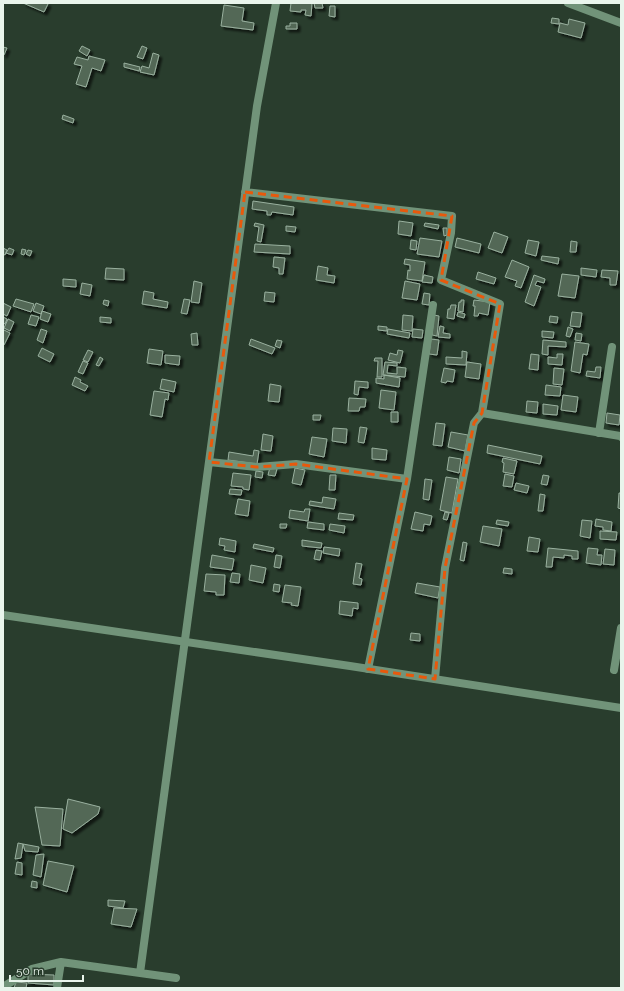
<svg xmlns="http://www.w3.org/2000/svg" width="624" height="991" viewBox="0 0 624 991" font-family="Raleway,sans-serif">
<defs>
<filter id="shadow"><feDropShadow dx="3" dy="3" stdDeviation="1" flood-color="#0009"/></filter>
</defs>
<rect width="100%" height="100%" fill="#293d2d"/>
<!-- building -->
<path fill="#526756" stroke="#9ab19f" filter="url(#shadow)" d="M23 3H46L48 4 44 12Z
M291 3H312L311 16 305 15 306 10H301V12L290 11Z
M314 3H322L323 8H315Z
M224 5 244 8 242 21 254 23 253 30 221 26Z
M330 6H335V17L329 16Z
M552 18 559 19V24L551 23Z
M569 19 585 23 581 38 558 32 560 23 568 25Z
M290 23H297V29H286V26H290Z
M82 46 90 50 87 56 79 51Z
M142 46 147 48 143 59 137 57Z
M3 47 7 48 4 55H3Z
M153 53 159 55 154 75 140 72 142 66 149 68Z
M89 56 105 60 101 71 92 68 86 87 76 84 82 66 74 64 77 57 88 60Z
M124 63 140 67 139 71 124 67Z
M63 115 74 119 73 123 62 119Z
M253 201 294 207 293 215 272 212 271 215H267V211L252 209Z
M399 221 413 223 411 236 398 234Z
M255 223 264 225 261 242 257 241 259 227 254 226Z
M425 223 439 225 438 229 424 226Z
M286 226 296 227 295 232 286 231Z
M443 228H447V235L444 236Z
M494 232 508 237 502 253 488 248Z
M420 238 442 241 439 257 417 254Z
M457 238 481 244 479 253 455 247Z
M411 240 417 241 416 250 410 249Z
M528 240 539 242 536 256 525 253Z
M571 241 577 242 576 252H570Z
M255 244 290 246V254L254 252Z
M3 248 7 250 5 255 3 254Z
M9 248 14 250 12 255 6 253Z
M22 249 26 250 24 255 21 254Z
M28 250 32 251 30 256 26 254Z
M542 256 559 258 558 264 541 260Z
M274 257 285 258 283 274H279V268L273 267Z
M405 259 425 262 422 281 407 279 408 270 410 271V265L404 264Z
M512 260 529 267 521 288 515 286 517 281 505 277Z
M318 266 328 268 327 275 335 276 334 283 316 280Z
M106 268 124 269V280L105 279Z
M581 268 597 270 596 277 581 275Z
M602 270 618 271 616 285H610V278L601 277Z
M478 272 496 278 494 284 476 279Z
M562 274 579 276 575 298 558 296Z
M424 275 433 277 432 283 422 282Z
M534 275 545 279 544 283 537 281 535 285 541 287 534 306 525 302Z
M63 279 76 280V287L63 286Z
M194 281 202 283 199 303 191 302Z
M405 281 420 284 417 300 402 298Z
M82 283 92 285 90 296 80 294Z
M144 291 154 293 153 299 168 302 167 308 142 304Z
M265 292 275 293 274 302 264 301Z
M424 293 430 294 429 305 422 304Z
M16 299 34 304 31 312 13 306Z
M184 299 190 300 187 314 181 313Z
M104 300 109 301 108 306 103 304Z
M461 300H464L463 312 458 311 459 302H461Z
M474 300 490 302 488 315 479 313 478 316H474L475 306H473Z
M3 303 11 307 7 316 3 314Z
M36 303 44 306 41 314 33 311Z
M451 305H456L454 319 447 318 448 309H450Z
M42 311 51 314 48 322 40 319Z
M458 312 465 314 464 318 457 316Z
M572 312 582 313 580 327 570 326Z
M31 315 39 317 36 326 28 324Z
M403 315 413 316 412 331 402 330Z
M434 315 439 316 437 336 432 335Z
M550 316 558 317 557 323 549 322Z
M3 317 7 319 5 324 3 323Z
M100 317 111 318V323L100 322Z
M8 319 14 322 10 331 4 328Z
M378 326 387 327V331L378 330Z
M440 326 444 327 443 333 450 334V338L438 337Z
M568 327 573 329 570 337 566 336Z
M41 329 47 331 43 343 37 340Z
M388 329 410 333 409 338 387 334Z
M413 329 423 330 422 338 412 337Z
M4 330 10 333 4 345 3 344V333Z
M542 331 554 332 553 338 542 337Z
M197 333 198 345H192L191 334Z
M576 333 582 334 581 341 575 340Z
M251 339 275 348 272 354 249 345Z
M431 339 439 340 437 355 429 354Z
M277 340 282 341 280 348 275 346Z
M543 340 566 342V347L548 346V355L542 354Z
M575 342 589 344 587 355 583 354 580 373 571 371Z
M42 348 54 354 50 362 38 356Z
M149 349 163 351 161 365 147 363Z
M88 350 93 352 88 362 83 360Z
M398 350 403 351 400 363 388 360 390 353 397 355Z
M462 351 467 352 466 365 446 364V357L462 358Z
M531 354 539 355 538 370 529 369Z
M557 354H563L562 365 548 364V357L557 358Z
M165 355 180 356 179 365 165 363Z
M100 357 103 359 99 366 96 365Z
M375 358H382V377H377L378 361H374Z
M83 361 88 363 83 374 78 372Z
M385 362 397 363V366L388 365 387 373 397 374V367L406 368 405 377 383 375Z
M467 362 481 364 479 379 465 377Z
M596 367H601L600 378 586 376 587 371 595 372Z
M444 368 455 370 453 382 447 381 446 383 441 382Z
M554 368 564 369 562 385 553 384Z
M384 375 400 378 399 387 376 383V378L384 379Z
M75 377 81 380 80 382 88 386 85 391 72 385Z
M162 379 176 382 174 392 160 389Z
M355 381 368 382V388L359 387 358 395 354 394Z
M270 384 281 386 279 402 268 401Z
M546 385 561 387 560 396 545 395Z
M381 390 396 392 394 410 379 408Z
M154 391 169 393 168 400 165 399 162 417 150 415Z
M563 395 578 397 576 412 561 410Z
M349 398 366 399 365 407H360L359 411H348Z
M527 401 538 402 537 413 526 412Z
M543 404 558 406 557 415 543 414Z
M391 412H398V422H391Z
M607 413 620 415 619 425 606 423Z
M313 415H321L320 420H313Z
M436 423 445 424 442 446 433 445Z
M360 427 367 428 364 443 358 442Z
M333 428 347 429 346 443 332 441Z
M451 432 468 435 465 451 448 447Z
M263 434 273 436 271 451 261 450Z
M312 437 327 439 324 457 309 454Z
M488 445 542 456 540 464 487 453Z
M372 448 387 450 386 460 372 459Z
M254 450 259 451 257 464 228 460 229 452 253 456Z
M449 457 461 459 459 473 447 470Z
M503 458 517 461 514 474 503 472 504 463 502 462Z
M270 467 277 469 275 476 268 475Z
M295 468 305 470 301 485 292 483Z
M256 471 263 472 262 478 255 477Z
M233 473 251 475 249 490 243 489V487L231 486Z
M505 474 514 476 512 487 503 486Z
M330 475H336L335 490H329Z
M543 475 549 476 547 485 541 484Z
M446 477 458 479 452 513 440 510Z
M425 479 432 480 429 500 423 499Z
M516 483 529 486 527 493 514 490Z
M230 489 242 490 241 495 229 494Z
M619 493H621V509L618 508Z
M540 494 545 495 543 511H538Z
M323 497 336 499 334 509 309 505 310 501 322 503Z
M238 499 250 501 248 516 235 514Z
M305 509H310L308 521 289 518 290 510 304 512Z
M415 512 432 516 430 525 424 524 423 531 411 529Z
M445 512 449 513 447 520 443 519Z
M339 513 354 515 353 520 338 519Z
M596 519 612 522 611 531 603 530V527L595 526Z
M497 520 509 522 508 526 496 524Z
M582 520 592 521 590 538 580 536Z
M308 522 324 524V530L307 528Z
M280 524H287L286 528H280Z
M330 524 345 526 344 533 329 530Z
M483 526 502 529 499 546 480 542Z
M600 531 617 532 616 540 600 539Z
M529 537 540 539 538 552 527 551Z
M220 538 236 541 235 552 224 550 225 546 219 545Z
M302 540 322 543 321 548 302 546Z
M463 542 467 543 464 561 460 560Z
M254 544 274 548 273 552 253 548Z
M324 547 340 549 339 556 323 553Z
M548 548 578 551V559H572V556L564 555V558L553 557 552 567H546Z
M588 548 598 549 597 555H602L601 565 586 563Z
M605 549 615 550 614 565 603 564Z
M316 550 322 551 320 560 314 559Z
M212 555 234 559 232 570 210 567Z
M276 555 282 556 280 568 274 567Z
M356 563 362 564 359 578 362 579 361 585 353 584Z
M251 565 266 568 263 583 249 580Z
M504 568 512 569V574L503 573Z
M232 573 240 574 239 583 230 582Z
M206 574 225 575 224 595H216V592L204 591Z
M417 583 440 587 438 598 415 593Z
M274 584 280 585 279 592 273 591Z
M285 585 301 587 298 606 291 605 292 603 282 602Z
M340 601 358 603V609L353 608 352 616 339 614Z
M411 633 420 634V641L410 640Z
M68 799 100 807 98 814 72 833 63 829Z
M35 807 63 809 60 846 42 845Z
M18 843 23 844 21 858 15 859Z
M23 844 39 847 38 852 25 851Z
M44 854 41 877 33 875 36 855Z
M48 861 74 866 67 892 43 885Z
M17 862 22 863V875L15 874Z
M32 881 37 882V888L31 887Z
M108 900 125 901 123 908 108 906Z
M114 908 137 909 131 927 111 924Z
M28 974 54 975V985L28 983Z
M16 982 27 983 26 988H14Z"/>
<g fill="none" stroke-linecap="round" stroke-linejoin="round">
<!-- minor -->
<path stroke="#719379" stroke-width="8" d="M568 3 621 23
M245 192 452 216 451 233 441 280 500 304 482 413 474 423 445 568 435 679
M482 413 620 436 621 437
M599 433 612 347
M209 462 257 467 296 464 407 479
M368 669 407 479 433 305
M614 670 621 628
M140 973 257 106 276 3
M3 987 32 969 61 962
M57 988 61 962 176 978"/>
<!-- tertiary -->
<path stroke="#719379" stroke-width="8" d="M3 615 350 666 621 708"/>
</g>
<!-- marked area -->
<path fill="none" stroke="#e8590c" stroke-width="3" stroke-dasharray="8 5" stroke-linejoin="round" d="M245 192 452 216 441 280 500 304 482 413 474 423 445 568 435 679 368 669 407 479 296 464 257 467 209 462Z"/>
<!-- border -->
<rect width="624" height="991" fill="none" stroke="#e9f5ec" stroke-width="8"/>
<!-- scale -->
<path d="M10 975v6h73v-6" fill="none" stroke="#e9f5ec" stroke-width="2"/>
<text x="16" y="975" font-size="12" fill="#e9f5ec" stroke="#293d2d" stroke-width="3" paint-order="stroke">50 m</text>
</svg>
